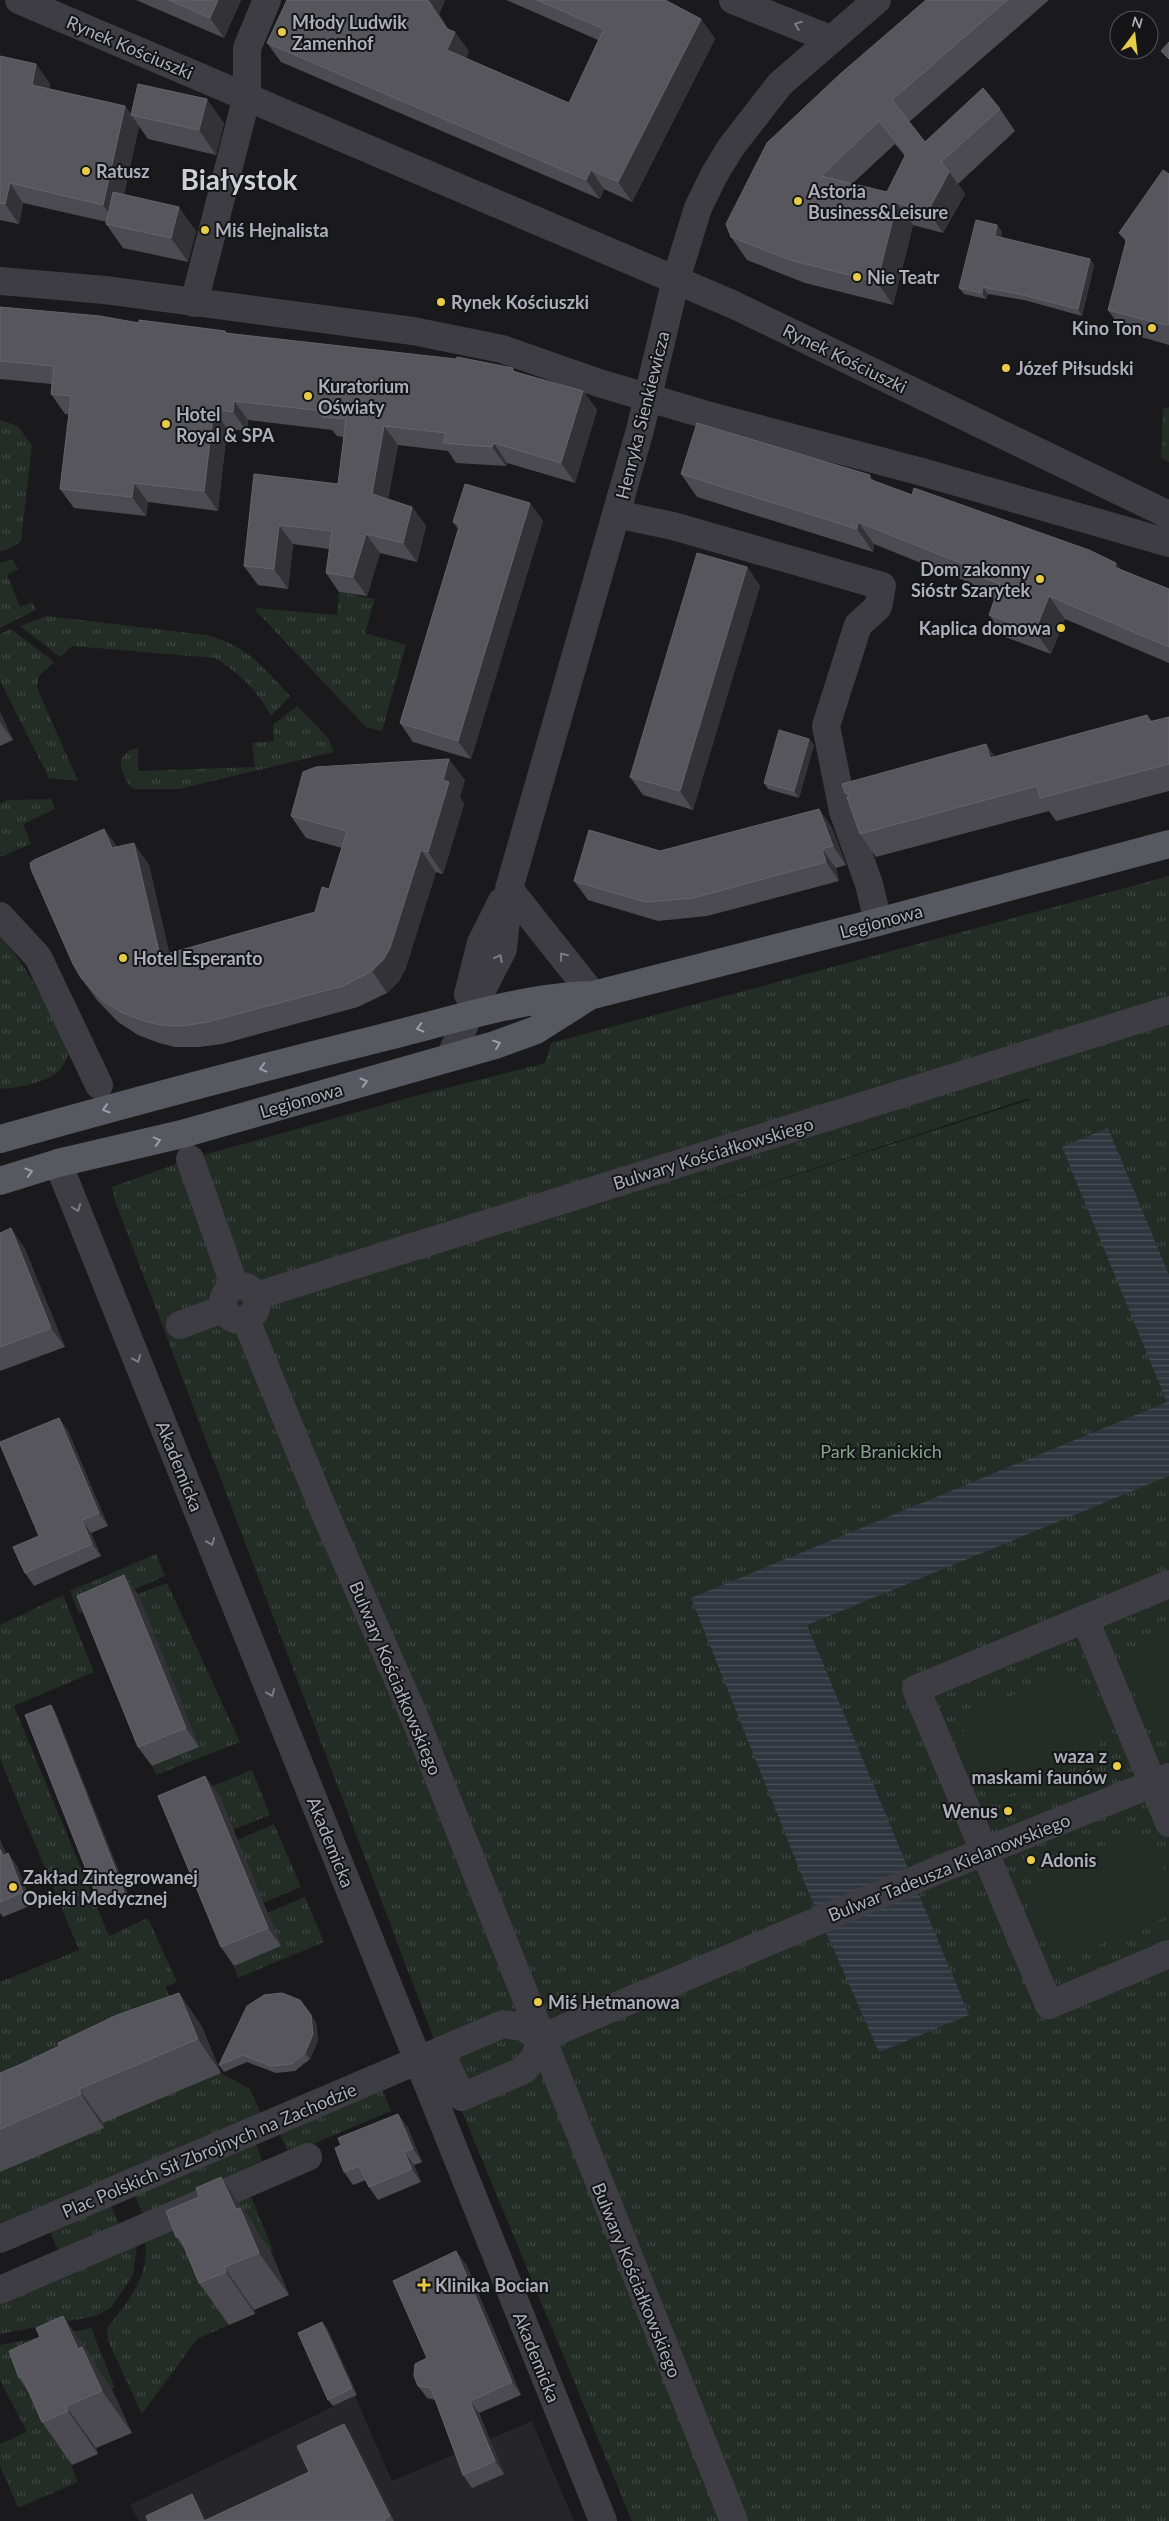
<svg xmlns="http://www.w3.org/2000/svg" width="1169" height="2521" viewBox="0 0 1169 2521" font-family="Lato,sans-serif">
<defs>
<pattern id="grass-tufts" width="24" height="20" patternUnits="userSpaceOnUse" patternTransform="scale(1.25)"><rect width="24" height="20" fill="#242c26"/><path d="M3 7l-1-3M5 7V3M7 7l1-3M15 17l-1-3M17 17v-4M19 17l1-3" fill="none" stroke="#414844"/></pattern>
<pattern id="water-rules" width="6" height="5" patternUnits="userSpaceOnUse" patternTransform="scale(1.25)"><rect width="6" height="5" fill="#30363f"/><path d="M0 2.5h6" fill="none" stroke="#4b5159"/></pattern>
</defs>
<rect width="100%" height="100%" fill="#1a1a1c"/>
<!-- built -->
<path fill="#262629" d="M355 2396 392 2481 532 2421 574 2521H139L130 2505Z"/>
<!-- grass -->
<path fill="url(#grass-tufts)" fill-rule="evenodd" d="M1169 407V462L1161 458 1163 409Z
M0 420 18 426 32 446 21 541 15 546 0 552Z
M12 559 18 569 7 574 20 607 32 602 36 610 0 628V563Z
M339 592 375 599 365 633 406 645 382 731 366 727 256 611 257 608 337 615Z
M47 616 206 635C248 646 262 666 290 696L271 716C258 691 239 673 215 658L72 646 60 657 20 626Z
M11 629 54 662 39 676 37 688 78 781 49 778 0 681V634Z
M297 706 328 738 334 752 179 789H134L128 784 121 768V759L128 751 138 748V771L255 767 252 743 274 741 273 725Z
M51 799 55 809 23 824 31 844 0 857V804L8 800Z
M1169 876V2521H632L456 2097 115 1201 112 1187 190 1159 396 1101 545 1063 551 1043ZM1029 1098V1100L666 1217Z
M0 936C30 969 49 1011 70 1051 67 1056 65 1064 61 1069 52 1080 13 1091 0 1088Z
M156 1554 165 1576 79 1614 70 1591Z
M167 1583 240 1742 156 1775 152 1766 199 1746 138 1594Z
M63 1595 94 1672 14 1706 109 1936 148 1918 177 1982 166 1987 171 2002 0 2077V1982L79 1950 0 1759V1625Z
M252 1770 270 1815 233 1830 167 1805Z
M274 1824 301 1887 263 1903 237 1840Z
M305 1897 324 1942 238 1978 234 1966 281 1946 267 1913Z
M221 2073 250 2089 261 2114 0 2224V2172L102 2123Z
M382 2089 391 2111 289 2154 279 2132Z
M255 2142 264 2165 144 2217 134 2194Z
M248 2189 273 2250 209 2278 229 2325 197 2339 142 2414 108 2341 107 2328C127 2303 150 2277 145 2242Z
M110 2203 120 2227 59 2252 49 2229Z
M137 2246 133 2275 111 2308 96 2316 0 2334V2296Z
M91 2328 115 2388 52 2419 78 2482 18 2508 0 2465V2444L27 2432 0 2380V2345Z"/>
<!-- garden -->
<path fill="#242c26" d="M1169 1633V1729C1163 1721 1158 1720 1149 1722L1145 1713H1138L1135 1705 1139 1701 1134 1692H1129L1125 1683 1130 1678 1125 1669C1134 1663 1135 1657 1134 1647Z
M1062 1675C1068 1683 1073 1685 1084 1683L1089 1693H1093L1098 1699 1093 1704 1096 1713 1104 1716 1106 1720 1102 1728 1105 1736 1097 1749 1098 1758 1001 1798C995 1790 990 1788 980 1790L976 1781H970L966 1777 970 1768 966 1760H960L957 1751 961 1746 957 1737C966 1731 967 1725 966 1715Z
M1130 1834C1136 1843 1142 1843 1152 1842L1157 1853H1164L1166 1858 1161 1864 1165 1872 1169 1873V1901L1165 1908 1166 1917 1070 1957C1063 1949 1059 1947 1049 1949L1044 1940H1038L1035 1936 1039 1928 1034 1919 1025 1915V1910L1029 1905 1025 1896C1034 1890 1035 1885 1034 1874Z"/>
<!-- water -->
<path fill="url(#water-rules)" d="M1108 1128 1169 1275V1476L807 1625 969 2015 879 2052 810 1896 691 1598 1167 1402 1062 1147Z"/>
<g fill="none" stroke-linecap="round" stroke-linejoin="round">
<!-- minor -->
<path stroke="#3d3d43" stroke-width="28" d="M19 0 732 304 1169 515
M733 0 830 39
M0 281 105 290 413 331 502 349 599 383 703 414 922 472 1169 543
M194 303 247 96V48L267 0
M616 514 673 526 882 586 878 607 858 625 826 726 843 811 869 884 878 922
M509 889 593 995
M0 916 38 957 99 1085
M468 994 481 943 502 901
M450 1057 468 1017 503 949 509 889 640 430 676 279 698 208 714 175 731 147 780 84 877 0
M190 1159 235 1287
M58 1163 603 2521
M223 1303a17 17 0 1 1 34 0a17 17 0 1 1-34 0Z
M256 1296 1169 1010
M246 1320 324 1511 414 1716 734 2521
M180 1325 223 1309
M1169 1584 916 1689 1049 2005 1169 1954
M1085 1619 1169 1823
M541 2038 931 1873 1169 1777
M440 2052 462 2097 524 2070 535 2057 541 2038
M0 2239 503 2024 523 2027 541 2038
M0 2290 308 2157"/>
<!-- major -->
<path stroke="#575860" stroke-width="28" d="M0 1139C128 1103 256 1069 385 1037 450 1021 526 996 593 995L878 922 1169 844
M0 1181 58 1163 182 1134 495 1045 536 1030 588 997"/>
</g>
<!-- wall -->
<path fill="#4b4b51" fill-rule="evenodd" d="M136 0H241L224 38Z
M287 0H445L439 14 448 29 469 51 466 58 569 103 598 40 506 0H665L701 19 715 39 632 202 604 189 600 199 281 62 267 43Z
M926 0H1049L909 122 925 142 1000 109 1015 131 958 184 965 194 943 233 913 225 893 305 805 283 747 260 731 237ZM895 144 905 156 887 192 852 184Z
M0 56 36 64 50 84 49 89 125 106 131 114 224 123 216 155 148 139 139 126 124 194 196 231 188 262 123 248 106 224 107 222 23 203 19 224 0 220Z
M1169 174V345L1124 332 1108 310 1126 242 1119 233Z
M997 225 1002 232 1001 237 1090 259 1094 265 1082 316 1024 300 988 294 986 299 964 294 959 288Z
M0 307 139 323 225 331 227 333 513 368 515 372 583 391 597 410 575 483 507 463 506 466 456 463 448 451 398 445 388 499 412 507 426 526 417 562 380 553 367 596 339 592 326 573 329 549 293 544 288 589 258 585 244 566 254 474 338 484 344 437 337 436 332 430 248 420 247 431 227 429 218 511 148 502 146 516 74 508 60 489 69 414H65L51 394 52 384 0 379Z
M681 474 874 481 1121 570 1169 589V663L1065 619 1051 654 1005 637 989 615 995 599 980 594 973 584 874 544 873 552 697 497Z
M530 503 543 521 471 759 413 742 400 723 458 529 453 522Z
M747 567 760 586 693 810 643 795 630 777Z
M0 712 13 740 0 746Z
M1147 715 1152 721 1169 717V791L1056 821 1049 811 876 857 860 834 848 796 845 793 986 744 995 757Z
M809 739 814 745 799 798 768 789 764 783Z
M465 780 460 797 464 804 443 874 436 872 405 970 399 981 387 993 358 1007 222 1044 199 1047H175L159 1043 138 1035 118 1022 97 1000 81 978 104 829 117 847 149 865 169 953 315 912 329 889 342 848 306 838 291 816Z
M819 809 832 828 846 865 836 868 839 881 707 916 658 921 588 900 574 881 660 851Z
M0 1233 24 1247 65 1347 0 1371Z
M59 1418 68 1431 108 1526 91 1533 101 1556 34 1586 25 1573 39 1536Z
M138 1594 199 1747 152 1766 138 1747Z
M55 1711 129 1897 102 1907 98 1900Z
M219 1795 281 1946 234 1966 221 1947Z
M0 1840 6 1854 8 1853 17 1866 32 1905 3 1917 0 1913Z
M179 1993 202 2027 221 2073 103 2123 104 2128 0 2172V2073Z
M316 2022 318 2040 310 2059 295 2071 276 2073 247 2062 224 2072 219 2065Z
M407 2126 422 2162 414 2165 421 2182 378 2200 369 2187 366 2180 353 2185 344 2172Z
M166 2211 251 2220 255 2229 270 2250 289 2295 254 2310 255 2314 229 2325 199 2283 185 2250 176 2237Z
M466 2264 521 2395 479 2413 504 2474 472 2488 463 2475 435 2400 427 2398 418 2386 427 2358Z
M327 2328 357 2395 333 2406 328 2400Z
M9 2351 93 2359 97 2368 112 2390 132 2433 96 2448 98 2454 72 2465 42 2422 29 2393 19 2378Z
M344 2424 349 2431 394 2521H148L196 2501 205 2520 309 2472Z"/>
<!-- shaded-wall -->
<path fill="#333337" d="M218 0H241L224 38 210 18Z
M428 0H445L439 14 453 36 455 32 469 51 461 69 447 50Z
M701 19 715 39 632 202 618 182Z
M36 64 50 84 46 105 32 85Z
M207 99 224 123 216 155 199 130Z
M125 106 139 126 117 225 103 205Z
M591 170 604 189 600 199 586 180Z
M949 172 965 194 943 233 928 211Z
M10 183 23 203 19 224 5 204Z
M897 203 913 225 893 305 877 282Z
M179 207 196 231 188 262 171 238Z
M997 225 1002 232 999 242 995 236Z
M1090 259 1094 265 1082 316 1078 309Z
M983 287 988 294 986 299 982 293Z
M583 391 597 410 575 483 561 463Z
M234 401 248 420 247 431 233 412Z
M214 409 227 429 218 511 204 491Z
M384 426 398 445 385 514 372 494Z
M494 443 507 463 506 466 492 447Z
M870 475 886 498 869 479Z
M134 483 148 502 146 516 132 497Z
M530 503 543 521 471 759 458 741Z
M412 507 426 526 417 562 403 543Z
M858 522 874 544 873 552 857 529Z
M279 525 293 544 288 589 274 569Z
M366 534 380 553 367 596 353 577Z
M1116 563 1132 585 1114 567Z
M747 567 760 586 693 810 680 791Z
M1049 596 1065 619 1051 654 1035 631Z
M0 712 13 740 0 722Z
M809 739 814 745 799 798 794 791Z
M986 744 1002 767 990 758Z
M449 759 465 780 460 797 464 804 443 874 428 852 443 780Z
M819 809 832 828 846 865 833 846Z
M104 829 119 851 112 848Z
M134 843 149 865 175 977 160 956Z
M822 849 836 868 839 881 826 862Z
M421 850 436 872 405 970 399 981 387 993 372 971Z
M11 1228 24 1247 65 1347 51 1328Z
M59 1418 68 1431 108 1526 99 1513Z
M82 1520 91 1533 101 1556 92 1544Z
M124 1575 138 1594 199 1747 186 1728Z
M51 1705 55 1711 129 1897 124 1891Z
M205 1776 219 1795 281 1946 268 1928Z
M0 1840 12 1868 3 1856 0 1849Z
M8 1853 17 1866 32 1905 23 1892Z
M179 1993 202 2027 221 2073 198 2039Z
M311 2015 316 2022 318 2040 310 2059 305 2053Z
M79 2089 103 2123 104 2128 81 2094Z
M398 2114 407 2126 422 2162 413 2149Z
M404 2152 414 2165 421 2182 412 2169Z
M221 2177 251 2220 255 2229 270 2250 289 2295 259 2253 236 2209Z
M456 2251 466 2264 521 2395 512 2382Z
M224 2267 254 2310 255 2314 226 2272Z
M63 2316 93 2359 97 2368 112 2390 132 2433 102 2391 78 2349Z
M322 2322 327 2328 357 2395 352 2388Z
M470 2401 479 2413 504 2474 495 2461Z
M66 2406 96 2448 98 2454 68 2411Z
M344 2424 349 2431 394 2521 390 2516Z
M192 2494 196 2501 206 2521H204Z"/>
<!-- building -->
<path fill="#56565c" stroke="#64646b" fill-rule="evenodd" d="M169 0H218L210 18Z
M287 0H428L447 29 455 32 447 50 569 103 604 29 537 0H665L701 19 618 182 591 170 586 180 267 43Z
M926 0H1007L892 100 925 142 983 88 1000 109 941 162 949 172 928 211 897 203 877 282 790 260 731 237 726 224 767 143 839 75ZM879 121 906 154 887 192 821 176Z
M1169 42V59L1161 51Z
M0 56 36 64 32 85 125 106 103 205 10 183 5 204 0 203Z
M138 84 207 99 199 130 131 115Z
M1163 170 1169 174V325L1157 323 1108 310 1127 238 1119 233Z
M113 192 179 207 171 238 106 224Z
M976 220 997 225 995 236 1090 259 1078 309 1019 294 983 287 982 293 959 288Z
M0 307 100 316 139 323V320L225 331V333L456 359 457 357 513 368 512 371 583 391 561 463 494 443 492 447 443 443 446 433 384 426 372 494 412 507 403 543 366 534 353 577 326 573 332 531 279 525 274 569 244 566 254 474 338 484 346 419 323 417 324 411 234 401 233 412 214 409 204 491 134 483 132 497 60 489 71 396 51 394 54 366 0 361Z
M697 423 870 475 869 479 912 495 914 488 1089 550 1116 563 1114 567 1169 589V647L1049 596 1035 631 989 615 1000 584 964 571 966 565 858 522 857 529 681 474Z
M465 484 530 503 458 741 400 723 460 524 453 522Z
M697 553 747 567 680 791 630 777Z
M1147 715 1149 722 1169 717V764L1040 798 1037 786 860 834 847 797 849 796 848 794 845 793 842 784 986 744 990 758Z
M779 730 809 739 794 791 764 783Z
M449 759 443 780 449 782 428 852 421 850 390 948 384 959 372 971 343 986 207 1022 184 1026 160 1025 144 1021 123 1013 103 1001 81 978 73 964 31 869 30 863 34 860 104 829 112 848 134 843 160 956 315 912 322 887 329 889 347 831 291 816 303 772 316 767Z
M819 809 833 846 822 849 826 862 693 898 645 902 574 881 589 830 660 851Z
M11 1228 51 1328 0 1347V1233Z
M59 1418 99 1513 82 1520 92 1544 25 1573 13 1547 39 1536 0 1444V1442Z
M124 1575 186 1728 138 1747 77 1596Z
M51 1705 124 1891 98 1900 25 1715Z
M205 1776 268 1928 221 1947 158 1796Z
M0 1849 3 1856 8 1853 23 1892 0 1902Z
M179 1993 198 2039 79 2089 81 2094 0 2129V2073L22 2064 59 2046 58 2043 117 2015Z
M282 1993 300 2000 311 2015 313 2034 305 2053 291 2064 271 2066 243 2055 219 2065 247 2006 264 1995Z
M398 2114 413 2149 404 2152 412 2169 369 2187 359 2166 344 2172 335 2148 341 2145 338 2138Z
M221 2177 236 2209 240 2208 259 2253 224 2267 226 2272 199 2283 180 2236 176 2237 166 2211 199 2197 196 2188Z
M456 2251 512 2382 470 2401 495 2461 463 2475 431 2388 418 2386 414 2376 415 2364 427 2358 393 2281Z
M63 2316 78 2349 82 2347 102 2391 66 2406 68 2411 42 2422 22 2376 19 2378 9 2351 40 2337 36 2328Z
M322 2322 352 2388 328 2400 298 2333Z
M344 2424 390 2516 384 2519 385 2521H148L146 2516 192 2494 204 2521 309 2472 297 2446Z"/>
<!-- one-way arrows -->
<defs><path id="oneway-chevron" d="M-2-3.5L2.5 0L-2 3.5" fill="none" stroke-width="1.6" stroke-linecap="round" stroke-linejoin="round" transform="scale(1.25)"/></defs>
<g stroke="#7b7c85">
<use href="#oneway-chevron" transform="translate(798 25) rotate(-159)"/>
<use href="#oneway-chevron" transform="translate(563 956) rotate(-128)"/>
<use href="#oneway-chevron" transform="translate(499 958) rotate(-62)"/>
<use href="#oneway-chevron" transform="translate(77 1208) rotate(68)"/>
<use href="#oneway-chevron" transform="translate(137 1359) rotate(68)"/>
<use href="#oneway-chevron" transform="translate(211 1542) rotate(68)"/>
<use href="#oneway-chevron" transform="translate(271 1693) rotate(68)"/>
</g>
<g stroke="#9c9ea9">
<use href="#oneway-chevron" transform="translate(420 1028) rotate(166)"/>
<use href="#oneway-chevron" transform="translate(497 1044) rotate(-19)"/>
<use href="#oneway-chevron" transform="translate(263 1068) rotate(166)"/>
<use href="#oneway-chevron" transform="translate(364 1082) rotate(-16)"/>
<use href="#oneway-chevron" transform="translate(106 1109) rotate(164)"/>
<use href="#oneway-chevron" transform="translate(157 1141) rotate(-15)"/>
<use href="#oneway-chevron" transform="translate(29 1172) rotate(-17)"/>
</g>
<!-- markers -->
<g fill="#e7cc47" stroke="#151517" stroke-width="2">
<circle cx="282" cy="32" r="5"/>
<circle cx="86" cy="171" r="5"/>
<circle cx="798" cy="201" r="5"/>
<circle cx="205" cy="230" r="5"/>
<circle cx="857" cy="277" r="5"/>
<circle cx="441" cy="302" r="5"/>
<circle cx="1152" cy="328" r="5"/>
<circle cx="1006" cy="368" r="5"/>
<circle cx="308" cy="396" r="5"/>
<circle cx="166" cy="424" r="5"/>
<circle cx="1040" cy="579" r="5"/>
<circle cx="1061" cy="628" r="5"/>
<circle cx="123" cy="958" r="5"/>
<circle cx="1117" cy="1766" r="5"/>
<circle cx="1008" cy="1811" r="5"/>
<circle cx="1031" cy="1860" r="5"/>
<circle cx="13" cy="1887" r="5"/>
<circle cx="538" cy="2002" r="5"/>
<path d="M421.5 2277.5h5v5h5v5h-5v5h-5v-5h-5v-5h5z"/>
</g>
<g text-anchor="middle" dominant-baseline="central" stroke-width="4" stroke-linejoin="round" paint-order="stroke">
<!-- poi labels -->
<g font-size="18" font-weight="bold" fill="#adafbb" stroke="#151517" text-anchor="start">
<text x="292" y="22">Młody Ludwik<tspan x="292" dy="21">Zamenhof</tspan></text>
<text x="96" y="171">Ratusz</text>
<text x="808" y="191">Astoria<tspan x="808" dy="21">Business&amp;Leisure</tspan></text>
<text x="215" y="230">Miś Hejnalista</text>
<text x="867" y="277">Nie Teatr</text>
<text x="451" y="302">Rynek Kościuszki</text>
<text x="1142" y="328" text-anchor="end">Kino Ton</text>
<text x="1016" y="368">Józef Piłsudski</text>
<text x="318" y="386">Kuratorium<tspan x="318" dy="21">Oświaty</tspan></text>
<text x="176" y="414">Hotel<tspan x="176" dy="21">Royal &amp; SPA</tspan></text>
<text x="1030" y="569" text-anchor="end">Dom zakonny<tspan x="1030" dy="21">Sióstr Szarytek</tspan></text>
<text x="1051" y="628" text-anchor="end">Kaplica domowa</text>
<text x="133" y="958">Hotel Esperanto</text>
<text x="1107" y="1756" text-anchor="end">waza z<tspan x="1107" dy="21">maskami faunów</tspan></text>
<text x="998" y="1811" text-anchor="end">Wenus</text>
<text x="1041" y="1860">Adonis</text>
<text x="23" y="1877">Zakład Zintegrowanej<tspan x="23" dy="21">Opieki Medycznej</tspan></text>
<text x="548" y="2002">Miś Hetmanowa</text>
<text x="435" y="2285">Klinika Bocian</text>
</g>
<!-- street labels -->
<g font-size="18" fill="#adafbb" stroke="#151517">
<text transform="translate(130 47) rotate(23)">Rynek Kościuszki</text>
<text transform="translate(845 358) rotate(26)">Rynek Kościuszki</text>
<text transform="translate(642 415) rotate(-76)">Henryka Sienkiewicza</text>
<text transform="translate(881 921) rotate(-15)">Legionowa</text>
<text transform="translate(301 1100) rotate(-16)">Legionowa</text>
<text transform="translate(713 1153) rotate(-17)">Bulwary Kościałkowskiego</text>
<text transform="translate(180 1466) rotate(68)">Akademicka</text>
<text transform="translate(396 1678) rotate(67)">Bulwary Kościałkowskiego</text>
<text transform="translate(331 1842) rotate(68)">Akademicka</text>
<text transform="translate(949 1867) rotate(-22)">Bulwar Tadeusza Kielanowskiego</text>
<text transform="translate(209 2150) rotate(-23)">Plac Polskich Sił Zbrojnych na Zachodzie</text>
<text transform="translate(637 2280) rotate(68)">Bulwary Kościałkowskiego</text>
<text transform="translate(537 2357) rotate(68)">Akademicka</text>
</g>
<!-- park labels -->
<g font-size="18" fill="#86a48d" stroke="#151517">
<text x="881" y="1451">Park Branickich</text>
</g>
<!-- town labels -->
<g font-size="28" font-weight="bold" fill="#cecfd7" stroke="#151517">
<text x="239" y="179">Białystok</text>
</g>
</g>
<!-- north arrow -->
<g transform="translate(1134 35) rotate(15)"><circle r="24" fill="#151517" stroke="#525359"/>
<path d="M0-4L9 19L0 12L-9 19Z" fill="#e7cc47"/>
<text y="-8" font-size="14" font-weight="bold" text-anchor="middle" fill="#adafbb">N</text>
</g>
</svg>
